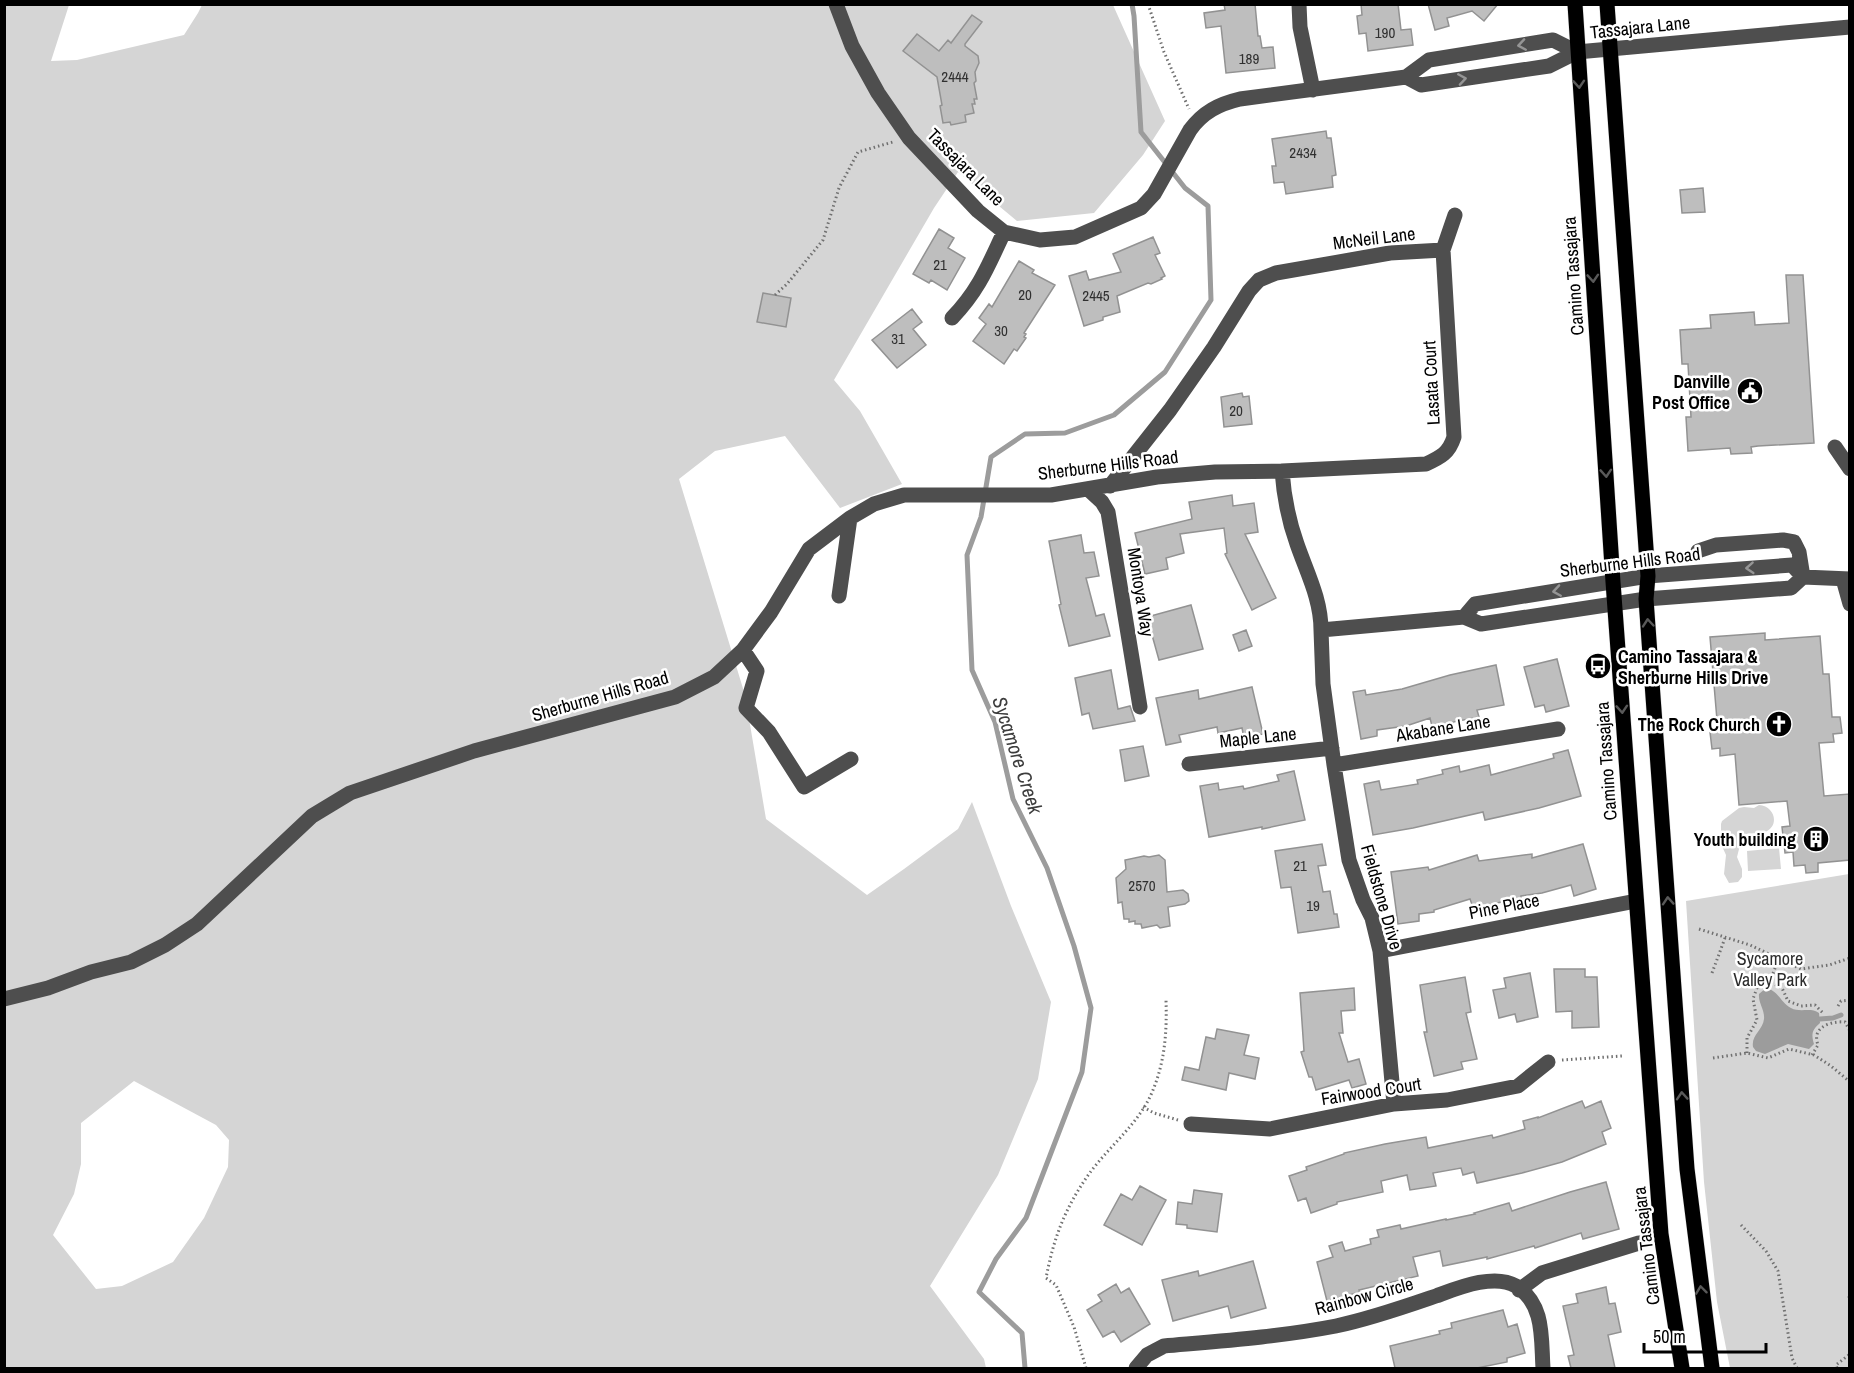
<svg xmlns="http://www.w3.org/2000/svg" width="1854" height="1373" viewBox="0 0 1854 1373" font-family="'Archivo Narrow',sans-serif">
<rect width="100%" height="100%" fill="#fff"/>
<!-- green -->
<path fill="#d5d5d5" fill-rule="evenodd" d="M5 5H69L51 61 77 60 184 35 198 13 202 5H1113L1165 121 1143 155 1094 213 1017 221 958 172 934 208 834 380 860 411 902 484 840 508 785 436 715 451 679 479 745 695 766 819 867 895 904 869 958 829 972 802 1011 906 1051 1002 1038 1079 998 1175 930 1286 984 1359 986 1368H5ZM134 1081 216 1125 229 1140 228 1167 204 1218 173 1262 122 1286 96 1289 53 1235 74 1194 81 1164V1123Z
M1759 805C1775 806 1780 826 1765 832 1757 834 1747 833 1740 835V845L1737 857 1742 869V877L1738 882 1729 883 1724 874 1726 855 1721 844V824L1722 821 1739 808 1744 807 1754 808Z
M1779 848 1781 869 1748 871 1747 851Z
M1849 874V1368H1730L1717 1302 1704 1182 1686 901Z"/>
<!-- water -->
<path fill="#9c9c9c" d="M1766 988C1779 991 1780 1002 1791 1008 1800 1013 1811 1007 1819 1013L1820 1023C1812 1030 1811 1034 1814 1044L1809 1049 1788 1044 1765 1054 1756 1051 1753 1047C1751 1035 1763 1030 1764 1019 1765 1010 1758 1003 1759 994Z"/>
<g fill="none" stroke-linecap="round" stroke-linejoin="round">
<!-- stream -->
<path stroke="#9c9c9c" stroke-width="5" d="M1820 1019 1833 1018 1841 1015
M1025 1368 1022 1333 979 1292 996 1259 1026 1218 1082 1072 1091 1008 1074 946 1047 868 1013 799 995 722 972 670 967 555 981 517 991 457 1025 434 1065 433 1114 415 1165 372 1211 300 1208 206 1185 188 1141 132 1134 16 1132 4"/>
</g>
<!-- building -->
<path fill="#bebebe" stroke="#929292" stroke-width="1.5" d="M1224 4H1255L1258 36H1260L1262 48 1273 47 1275 68 1226 73 1221 26 1206 28 1204 13 1225 10Z
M1361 4H1398L1401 30 1411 29 1413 45 1368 51 1366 33 1359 34 1357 16 1362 15Z
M1428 4H1498L1484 21 1472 11 1447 18 1449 26 1435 30Z
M972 15 982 22 965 44V46L978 56 979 63 975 72 976 81 974 83 977 99H974L975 104H972L974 113 965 115 966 122 951 125 950 122 943 123 940 106 942 105 937 77 903 51 917 34 939 51 948 40 951 43Z
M1326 131 1327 138H1331L1336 175 1332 176 1333 187 1286 194 1284 182 1274 183 1272 166H1276L1272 139Z
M1703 188 1705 212 1682 213 1680 190Z
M939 229 954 238 948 248 965 258 947 290 931 280 929 283 913 274Z
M1153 237 1160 253 1155 255 1165 276 1161 278 1162 279 1151 284 1148 283 1117 296 1120 312 1103 317V320L1084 326 1069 276 1086 271 1089 280 1121 272 1113 254Z
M1019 261 1034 270 1032 273 1055 285 1024 333 1026 334 1024 337 1026 338 1017 351 1014 349 1004 364 973 341 986 324 979 318 989 304 992 307Z
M1786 275H1803L1814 443 1758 446 1751 447 1752 453 1731 454 1730 448 1688 451 1686 417H1691L1688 364H1682L1680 330 1711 328 1710 315 1754 312 1755 325 1789 323Z
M763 293 791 298 786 327 757 322Z
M912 309 922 322 913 329 926 345 897 368 872 340Z
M1242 393 1243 397 1249 396 1252 424 1224 427 1221 397Z
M1232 495 1233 506 1254 503 1258 532 1245 534 1276 598 1252 610 1225 554 1227 553 1224 528 1180 534 1184 553 1166 558 1168 569 1145 574 1135 533 1192 519 1189 502Z
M1081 535 1084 553 1094 552 1099 576 1086 578 1096 616 1104 614 1110 636 1069 646 1059 605 1061 604 1049 541Z
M1191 605 1203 649 1159 660 1147 617Z
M1246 630 1252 646 1239 651 1233 635Z
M1765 633V640L1820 636 1823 674H1829L1832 717H1840L1842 733 1833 734 1834 742 1819 743 1824 796 1850 794V860L1818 863V872L1806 873 1805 865 1794 866 1793 852 1785 853 1782 827 1790 826 1787 801 1739 805 1735 754 1720 756V748L1712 749 1710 732H1718L1710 637Z
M1557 659 1569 706 1546 712 1544 705 1535 707 1524 667Z
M1496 665 1504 705 1477 710 1479 717 1453 722V724L1433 730 1430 718 1406 726 1377 730V736L1361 739 1353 692 1365 690 1366 695 1402 689 1450 675Z
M1111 670 1118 709 1130 706 1135 721 1093 729 1089 713 1082 715 1075 678Z
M1252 687 1263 734 1244 738 1242 728 1218 733 1217 727 1179 735 1181 742 1166 745 1156 698 1198 690 1199 699Z
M1143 746 1149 776 1125 781 1120 750Z
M1568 750 1581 796 1539 808 1485 820 1483 812 1413 828 1373 835 1364 784 1379 781 1381 790 1418 784 1417 780 1443 774 1442 770 1459 766 1460 772 1489 765 1491 775 1554 758 1553 754Z
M1294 771 1305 820 1262 829V827L1209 837 1200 786 1218 783 1219 790 1243 786 1244 789 1279 781 1277 775Z
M1322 844 1326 865 1318 866 1323 892 1330 891 1334 914H1337L1339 927 1298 933 1291 887 1281 888 1275 851Z
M1583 844 1596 889 1574 896 1571 885 1542 893 1521 896V902L1502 904 1501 902 1474 910 1470 899 1434 910V912L1419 914V921L1398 924 1391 872 1428 867 1429 870 1477 855 1479 861 1532 854V858Z
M1159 855 1165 860 1167 892 1183 890 1188 894 1189 901 1185 904 1168 907 1170 926 1160 928 1157 925 1142 928 1141 924H1135V921L1129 922V919H1124L1122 902 1118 903 1116 878 1126 869 1125 860 1144 856 1149 857Z
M1554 969H1585V977H1597L1599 1027 1572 1028V1011L1556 1012Z
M1530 973 1538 1017 1517 1022 1515 1014 1499 1018 1493 990 1506 988 1504 978Z
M1465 977 1471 1012 1466 1013 1477 1059 1461 1062 1463 1069 1434 1076 1424 1032H1427L1420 985Z
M1354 988 1355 1010 1341 1011 1343 1033H1339L1348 1062 1359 1059 1366 1084 1352 1088 1349 1080 1316 1090 1312 1077H1309L1301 1052 1304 1051 1300 993Z
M1217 1029 1249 1035 1244 1055 1259 1058 1255 1079 1229 1073 1226 1090 1182 1080 1185 1067 1199 1070 1206 1037 1215 1039Z
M1582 1101 1585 1108 1601 1101 1611 1128 1602 1132 1606 1144 1562 1162 1522 1173 1477 1183 1474 1172 1463 1175 1461 1168 1433 1173 1436 1186 1410 1190 1407 1175 1381 1181 1383 1192 1337 1202V1204L1311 1213 1306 1198 1298 1201 1289 1176 1307 1170 1306 1167 1344 1154V1153L1385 1144 1426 1137 1428 1148 1492 1135 1493 1138 1525 1129 1523 1121 1538 1117V1118Z
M1606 1182 1619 1229 1583 1239 1581 1233 1535 1248 1534 1246 1487 1259V1257L1443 1266 1440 1251 1413 1257 1418 1276 1359 1290 1360 1292 1327 1301 1317 1262 1333 1257 1329 1246 1342 1242 1345 1251 1371 1244 1370 1239 1379 1237 1377 1230 1400 1225 1401 1229 1446 1219V1220L1475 1214 1474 1213 1509 1203 1512 1211 1570 1192Z
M1140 1186 1166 1200 1142 1245 1104 1225 1121 1194 1132 1200Z
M1194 1190 1222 1194 1217 1232 1187 1228V1225L1176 1224 1178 1202 1192 1204Z
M1253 1261 1266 1308 1231 1318 1228 1306 1173 1321 1162 1280 1198 1271 1199 1276Z
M1116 1284 1121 1293 1129 1288 1150 1324 1121 1342 1114 1331 1103 1337 1087 1310 1102 1301 1098 1295Z
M1606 1287 1609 1304 1615 1303 1621 1332 1608 1335 1615 1368H1571L1568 1356 1574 1355 1563 1306 1578 1303 1576 1294Z
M1503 1310 1508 1327 1517 1324 1525 1353 1507 1358V1362L1477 1368H1395L1390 1346 1440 1334 1439 1331 1452 1328 1451 1323Z"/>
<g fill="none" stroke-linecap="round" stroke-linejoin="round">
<defs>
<path id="major" d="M1575 4 1613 582 1661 1234 1682 1368
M1607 4 1648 576 1646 599 1687 1169 1712 1368"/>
</defs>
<!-- major casing -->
<use href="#major" stroke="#dbdbdb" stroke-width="16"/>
<!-- path -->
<path stroke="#707070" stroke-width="3" stroke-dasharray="1.5 3" stroke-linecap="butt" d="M1148 4 1164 52 1189 109
M775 295 787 284 823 240 839 188 858 152 893 142
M1699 929 1750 945 1801 969 1829 965 1850 958
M1712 973 1725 938
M1770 982 1778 960
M1838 1006 1841 1001 1850 1000
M1747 1053V1038L1757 1020 1753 999 1758 985 1770 982 1782 988 1788 1001 1801 1006 1815 1005 1823 1013
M1812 1055 1818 1045C1817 1042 1816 1038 1817 1035 1819 1024 1837 1021 1845 1022L1850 1031
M1713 1058 1747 1053 1768 1058 1789 1049 1814 1055 1831 1066 1850 1082
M1562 1060 1622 1056
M1143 1107 1154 1113 1178 1120
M1741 1225 1766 1251 1778 1271 1792 1358 1797 1368
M1848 1296 1850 1297
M1086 1368 1074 1327 1056 1285 1046 1278C1054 1237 1065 1208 1089 1174 1110 1145 1140 1123 1153 1090 1165 1061 1167 1031 1166 1000
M1837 1368 1836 1365 1850 1354"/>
<!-- minor -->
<path stroke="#4e4e4e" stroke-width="15" d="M836 4 852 46 878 93 909 138 978 211 1004 232 1040 240 1075 237 1141 208 1154 194 1190 130C1203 112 1219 104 1240 99L1406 77 1429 60 1553 40 1577 52
M1299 4 1300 27 1313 90
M1406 77 1421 85 1549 66 1577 52 1850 27
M952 318C979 290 988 266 1004 232
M1835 447 1850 469
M1282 471C1284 498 1288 519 1297 544 1307 573 1321 599 1321 630L1464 617 1481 624 1646 599 1791 588 1803 577
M1110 486 1170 410 1214 347 1249 291 1259 280 1276 273 1390 253 1443 250
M1089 490 1102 502 1108 512 1140 707
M1698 551 1716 545 1783 540 1794 542 1799 552 1803 577
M1843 579 1850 604
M839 596 850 518
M1464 617 1475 604 1648 576 1792 565 1803 577 1850 579
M1321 630 1323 684 1334 765 1349 860 1363 900 1372 918 1380 951 1394 1104
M743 650 757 671 746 708 769 732 804 787 851 759
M1189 764 1332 748
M1334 765 1558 729
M1380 951 1636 901
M4 999 48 988 91 972 131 962 165 945 197 924 312 816 350 793 474 751 675 697 714 677 743 650 771 612 809 549 850 518 874 504 904 495H1051L1157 477 1215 472 1282 471 1426 464C1441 457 1449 453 1454 437L1443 250 1455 215
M1191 1124 1270 1129 1394 1104 1447 1100 1518 1086 1548 1062
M1519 1290 1542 1273 1639 1243
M1136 1368 1147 1355 1164 1346C1221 1341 1279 1337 1336 1326 1370 1319 1404 1307 1436 1296 1458 1288 1494 1273 1516 1286 1545 1304 1541 1339 1543 1368"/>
<!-- major -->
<use href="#major" stroke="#000" stroke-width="15"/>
</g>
<!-- one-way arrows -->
<defs><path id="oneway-chevron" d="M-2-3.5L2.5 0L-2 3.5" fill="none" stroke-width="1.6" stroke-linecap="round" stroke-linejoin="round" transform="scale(1.5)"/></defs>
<g stroke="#959595">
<use href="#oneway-chevron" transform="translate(1522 45) rotate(171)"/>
<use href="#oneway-chevron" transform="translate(1462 79) rotate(-9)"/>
<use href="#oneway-chevron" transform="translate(1750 568) rotate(176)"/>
<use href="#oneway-chevron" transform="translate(1557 591) rotate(171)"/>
</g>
<g stroke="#595959">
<use href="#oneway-chevron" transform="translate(1579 84) rotate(86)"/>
<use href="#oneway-chevron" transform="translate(1593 278) rotate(86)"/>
<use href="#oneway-chevron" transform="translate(1606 473) rotate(86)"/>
<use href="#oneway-chevron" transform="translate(1648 623) rotate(-95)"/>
<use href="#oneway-chevron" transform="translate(1622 709) rotate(86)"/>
<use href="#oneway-chevron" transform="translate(1668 901) rotate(-94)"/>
<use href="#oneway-chevron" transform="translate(1682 1096) rotate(-94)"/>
<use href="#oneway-chevron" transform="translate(1701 1290) rotate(-97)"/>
</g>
<!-- icons -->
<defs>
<symbol id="civic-disc" viewBox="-11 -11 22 22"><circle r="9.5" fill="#000" stroke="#fff"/><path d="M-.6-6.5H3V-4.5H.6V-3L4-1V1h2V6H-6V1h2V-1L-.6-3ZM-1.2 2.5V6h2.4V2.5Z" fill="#fff"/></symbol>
<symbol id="bus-disc" viewBox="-11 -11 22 22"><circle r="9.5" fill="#000" stroke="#fff"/><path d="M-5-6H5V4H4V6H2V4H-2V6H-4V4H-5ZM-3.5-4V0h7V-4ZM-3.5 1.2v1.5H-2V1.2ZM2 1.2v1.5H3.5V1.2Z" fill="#fff"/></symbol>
<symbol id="church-disc" viewBox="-11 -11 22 22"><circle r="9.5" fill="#000" stroke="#fff"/><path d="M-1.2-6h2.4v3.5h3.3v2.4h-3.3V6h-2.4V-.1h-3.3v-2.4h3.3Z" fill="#fff"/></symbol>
<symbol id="building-disc" viewBox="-11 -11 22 22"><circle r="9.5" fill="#000" stroke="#fff"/><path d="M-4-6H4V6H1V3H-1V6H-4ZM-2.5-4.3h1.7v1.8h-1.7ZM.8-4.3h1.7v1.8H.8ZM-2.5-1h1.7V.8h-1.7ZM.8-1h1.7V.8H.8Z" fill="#fff"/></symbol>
</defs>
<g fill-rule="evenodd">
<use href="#civic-disc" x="1735" y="376" width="30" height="30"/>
<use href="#bus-disc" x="1583" y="651" width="30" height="30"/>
<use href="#church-disc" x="1764" y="709" width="30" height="30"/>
<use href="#building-disc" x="1801" y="824" width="30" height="30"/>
</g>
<g text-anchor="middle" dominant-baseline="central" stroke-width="5" stroke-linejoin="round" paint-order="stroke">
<!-- number labels -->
<g font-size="15" fill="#303030">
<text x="1385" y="32">190</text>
<text x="1249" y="58">189</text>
<text x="955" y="76">2444</text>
<text x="1303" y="152">2434</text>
<text x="940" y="264">21</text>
<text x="1025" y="294">20</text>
<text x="1096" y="295">2445</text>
<text x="1001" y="330">30</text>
<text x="898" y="338">31</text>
<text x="1236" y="410">20</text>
<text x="1300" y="865">21</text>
<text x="1142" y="885">2570</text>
<text x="1313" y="905">19</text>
</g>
<!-- street labels -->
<g font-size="18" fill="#000" stroke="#fff">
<text transform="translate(1640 27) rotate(-6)">Tassajara Lane</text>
<text transform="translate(966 167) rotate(45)">Tassajara Lane</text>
<text transform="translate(1374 238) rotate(-7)">McNeil Lane</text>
<text transform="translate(1573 276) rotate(-94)">Camino Tassajara</text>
<text transform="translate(1431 383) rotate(-93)">Lasata Court</text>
<text transform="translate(1108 465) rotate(-7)">Sherburne Hills Road</text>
<text transform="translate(1630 562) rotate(-7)">Sherburne Hills Road</text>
<text transform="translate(1141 592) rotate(81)">Montoya Way</text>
<text transform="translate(600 696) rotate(-16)">Sherburne Hills Road</text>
<text transform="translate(1443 728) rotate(-9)">Akabane Lane</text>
<text transform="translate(1258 737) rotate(-6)">Maple Lane</text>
<text transform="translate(1606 761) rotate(-94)">Camino Tassajara</text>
<text transform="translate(1382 897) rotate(74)">Fieldstone Drive</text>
<text transform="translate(1504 906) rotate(-11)">Pine Place</text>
<text transform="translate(1371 1091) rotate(-9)">Fairwood Court</text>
<text transform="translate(1646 1246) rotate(-97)">Camino Tassajara</text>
<text transform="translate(1364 1296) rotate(-15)">Rainbow Circle</text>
</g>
<!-- poi labels -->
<g font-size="18" font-weight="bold" fill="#000" stroke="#fff" text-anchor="end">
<text x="1730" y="381">Danville<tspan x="1730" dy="21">Post Office</tspan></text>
<text x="1618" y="656" text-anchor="start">Camino Tassajara &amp;<tspan x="1618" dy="21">Sherburne Hills Drive</tspan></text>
<text x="1760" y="724">The Rock Church</text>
<text x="1796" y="839">Youth building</text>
</g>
<!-- park labels -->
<g font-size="18" fill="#2c2c2c" stroke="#fff">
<text x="1770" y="958">Sycamore<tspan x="1770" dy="21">Valley Park</tspan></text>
</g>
<!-- water labels -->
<g font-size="20" font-style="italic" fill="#3d3d3d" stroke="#fff">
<text transform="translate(1018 755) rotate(72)">Sycamore Creek</text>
</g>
</g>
<!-- border -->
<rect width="1854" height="1373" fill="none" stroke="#000000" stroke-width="12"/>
<!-- scale -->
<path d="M1644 1343v9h122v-9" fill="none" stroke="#000000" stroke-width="3"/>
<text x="1653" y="1343" font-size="18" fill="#000000" stroke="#ffffff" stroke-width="4.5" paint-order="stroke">50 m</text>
</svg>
